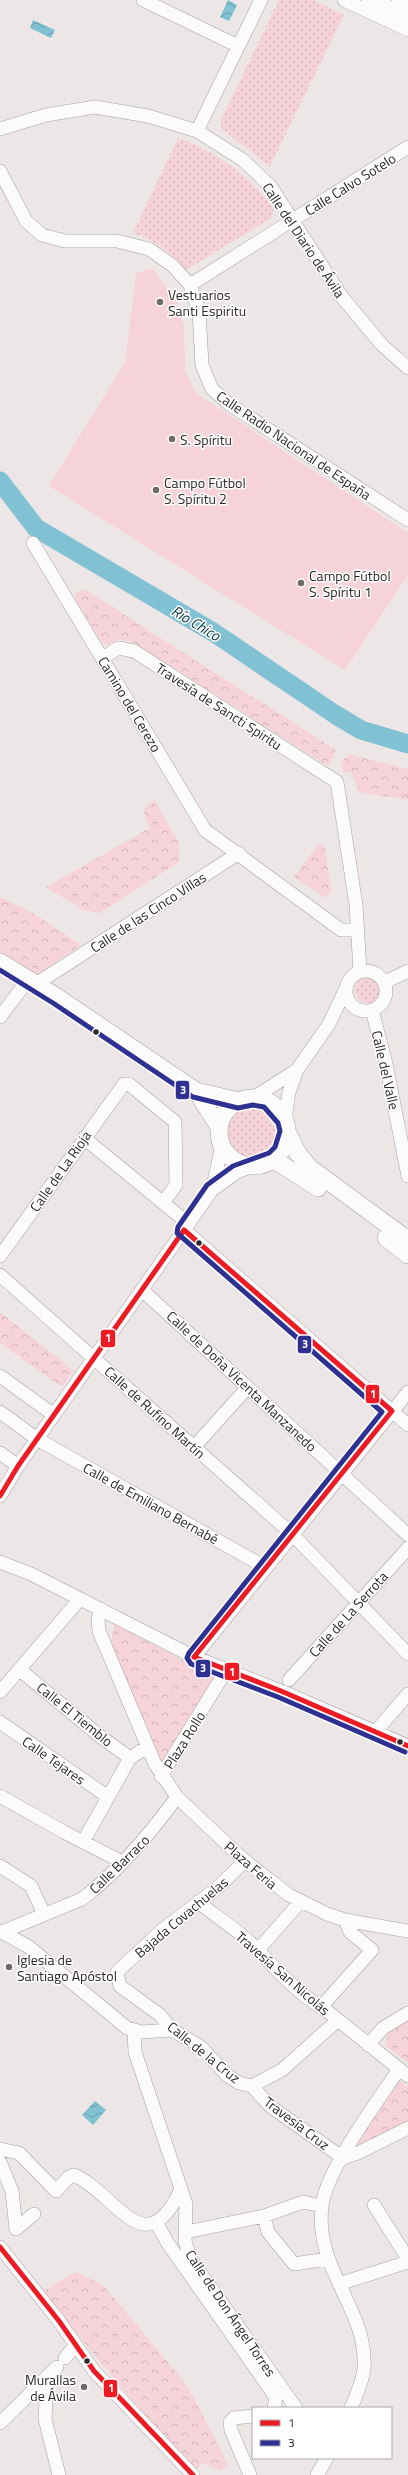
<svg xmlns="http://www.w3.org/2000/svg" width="408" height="2475" viewBox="0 0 408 2475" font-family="'Titillium Web',sans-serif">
<defs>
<pattern id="grass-dots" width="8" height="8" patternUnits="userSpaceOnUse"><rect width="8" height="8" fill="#f5d3d8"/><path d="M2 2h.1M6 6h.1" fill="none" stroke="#d2b5b9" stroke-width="1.8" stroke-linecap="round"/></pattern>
<pattern id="park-crowns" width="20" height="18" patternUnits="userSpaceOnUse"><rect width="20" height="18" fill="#f5d3d8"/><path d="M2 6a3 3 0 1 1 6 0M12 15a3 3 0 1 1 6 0" fill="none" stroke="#d2b5b9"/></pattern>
<pattern id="water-waves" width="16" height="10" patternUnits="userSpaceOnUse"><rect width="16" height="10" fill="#80c1d3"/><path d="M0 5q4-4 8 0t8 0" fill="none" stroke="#699dab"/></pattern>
</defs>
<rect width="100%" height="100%" fill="#ede6e7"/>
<!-- grass -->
<path fill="url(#grass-dots)" d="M279 0H313L344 15 270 166 222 129 220 122Z
M178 138C215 151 250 176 274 209L271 218 186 270C172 253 154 240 133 233Z
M355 990a13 13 0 1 1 26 0a13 13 0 1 1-26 0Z
M226 1133a27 27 0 1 1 54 0a27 27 0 1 1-54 0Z"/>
<!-- park -->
<path fill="url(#park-crowns)" d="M84 589 336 750 329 764 326 765 134 643C124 640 117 637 109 645L103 644 75 599 76 592Z
M349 754 408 769V800L359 792 351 772 343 773 341 763Z
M154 800 179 843V862L100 913 83 910 46 887 150 828 143 810Z
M319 843 325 848 331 891 326 898 294 877Z
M0 897 33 913 81 945 35 976 0 955Z
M0 1312 74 1371 62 1387 0 1343Z
M114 1624 215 1677 167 1759 162 1760 159 1755 111 1643Z
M408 2020V2063L386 2046 388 2032Z
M399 2080 408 2087V2122L351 2150Z
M76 2272 103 2285 181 2378 194 2398 228 2465 221 2471 204 2463 196 2470 147 2418 42 2292Z"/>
<!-- pitch -->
<path fill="#f5d3d8" d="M153 269 174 297 184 325 185 371 196 393 408 533V575L345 670 49 486 125 362 136 273Z"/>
<!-- water -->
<path fill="url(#water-waves)" d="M228 0 237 5 229 21 220 17Z
M33 20 55 30 51 38 30 28Z
M95 2101 106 2110 93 2125 82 2115Z"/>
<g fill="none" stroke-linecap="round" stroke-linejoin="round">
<!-- river -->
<path stroke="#80c1d3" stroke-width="19" d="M0 481 36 528 213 632 336 715 361 730 408 744"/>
<defs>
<path id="minor" d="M143 0 238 46
M344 0 408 30
M0 129 46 115 95 107 148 116 197 131 243 160 271 187 342 297 382 345 408 368
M197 131 261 0
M0 171 26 221 42 235 65 241H117L149 249 173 266 190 285 199 311 202 365 212 389 229 404 408 520
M190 285 408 147
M33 543 205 830 341 930H357
M103 658 118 648 134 651 337 782 356 905 360 971
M346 991a20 20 0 1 1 40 0a20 20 0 1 1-40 0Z
M385 982 408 971
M36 984 239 853
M372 1010 386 1064 408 1176
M0 1017 28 980
M253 1098 297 1070
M285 1120 289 1092 297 1070 329 1024 346 988
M84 1138 189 1224
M212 1190 222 1146
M184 1230 408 1425
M0 1256 124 1084H129L175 1122 176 1185 163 1203
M0 1275 292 1534 408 1654
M142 1290 408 1535
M0 1376 54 1415
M0 1412 37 1439 265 1567
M194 1447 248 1387
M0 1453 18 1466
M0 1496 18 1466 212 1190 237 1172 252 1166
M0 1562 31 1574 194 1657 281 1691 408 1746
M101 1609 98 1620 99 1631 155 1764 177 1797 245 1861 289 1895 327 1914 345 1920 408 1931
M194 1657 408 1392
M20 1670 101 1737 130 1758
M289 1680 408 1548
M0 1692 80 1599
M0 1722 108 1797
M376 1731 408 1694
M161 1776 227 1669
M0 1796 64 1832 122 1862
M83 1842 130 1758 147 1747
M245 1861 216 1889 161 1931 117 1972 120 1986 160 2015 172 2030 201 2047 228 2076 239 2083 252 2086 282 2070 338 2020
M0 1866 31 1886 44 1914
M198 1902C217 1917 241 1932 258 1950 278 1972 301 1996 327 2011L408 2076
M0 1931 29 1947 127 2028 142 2032 172 2030
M2 1932 82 1899C119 1871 150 1834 177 1797
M258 1950 301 1901
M321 2007 372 1950 350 1932 345 1920
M134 2031 135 2052 186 2204 185 2241 190 2258 296 2408
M368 2045 383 2028 408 2013
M252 2086 270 2106 343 2158
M0 2149 19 2153 56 2191 69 2177 74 2175C117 2194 145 2267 181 2189
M343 2158 358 2153 408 2128
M0 2162 12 2191 16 2229
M374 2205 408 2259
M264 2216 268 2232 294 2264 327 2259
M157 2224 167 2242 270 2389 276 2398 274 2408
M16 2229 34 2214
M186 2232 264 2216 303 2202 322 2206
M0 2247 59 2321 94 2371 193 2475
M339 2284 408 2262
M65 2358 75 2346
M47 2380 45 2419 59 2475
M351 2408C356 2396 363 2381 364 2368 368 2309 314 2270 322 2206 326 2170 378 2101 399 2069
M0 2423 57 2367
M250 2475 231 2430 230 2422 234 2418 253 2416
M317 2475 327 2458"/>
<path id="major" d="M370 0 408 18
M400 0 408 4
M0 962 57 997 196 1091 239 1101
M196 1091 219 1127
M219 1132a34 34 0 1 1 68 0a34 34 0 1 1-68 0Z
M287 1131 297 1152 309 1167 408 1240
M273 1159 318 1188
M386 1238 408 1255"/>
</defs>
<!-- minor casing -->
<use href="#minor" stroke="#a6a1a1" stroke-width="14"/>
<!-- major casing -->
<use href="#major" stroke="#a6a1a1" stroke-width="18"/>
<!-- minor -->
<use href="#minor" stroke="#fcfbfb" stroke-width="13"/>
<!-- major -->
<use href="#major" stroke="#fcfbfb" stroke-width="17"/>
<defs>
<path id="bus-1" d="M0 1496 18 1466 184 1230 392 1411 194 1657 281 1691 408 1746
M0 2247 59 2321 94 2371 193 2475"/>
<path id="bus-2" d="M0 970 53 1003 193 1097 238 1108 253 1105 264 1107 278 1123 280 1131 275 1147 269 1153 233 1166 207 1185 178 1227 177 1233 382 1412 189 1653 187 1658 191 1664 278 1697 405 1752"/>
</defs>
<!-- bus-1 casing -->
<use href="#bus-1" stroke="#fff" stroke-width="8"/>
<!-- bus-2 casing -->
<use href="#bus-2" stroke="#fff" stroke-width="8"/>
<!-- bus-1 -->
<use href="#bus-1" stroke="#ed1c24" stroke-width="5"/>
<!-- bus-2 -->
<use href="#bus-2" stroke="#2e3092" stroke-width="5"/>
</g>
<!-- markers -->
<g fill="#706a6b" stroke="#fff" stroke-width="1.5">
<circle cx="160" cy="302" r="4"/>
<circle cx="172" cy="439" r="4"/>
<circle cx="156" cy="490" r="4"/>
<circle cx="301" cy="583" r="4"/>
<circle cx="9" cy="1967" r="4"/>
<circle cx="84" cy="2387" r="4"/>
</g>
<g fill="#2c2728" stroke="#fff" stroke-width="1.5">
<circle cx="96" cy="1032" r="3.5"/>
<circle cx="199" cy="1243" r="3.5"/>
<circle cx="400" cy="1742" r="3.5"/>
<circle cx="87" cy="2361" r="3.5"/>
</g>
<g text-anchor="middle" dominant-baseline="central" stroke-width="3" stroke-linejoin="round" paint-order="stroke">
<!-- street labels -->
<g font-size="14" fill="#2c2728" stroke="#fff">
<text transform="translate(350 184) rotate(-32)">Calle Calvo Sotelo</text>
<text transform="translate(304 240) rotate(56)">Calle del Diario de Ávila</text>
<text transform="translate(294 445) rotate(34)">Calle Radio Nacional de España</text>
<text transform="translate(130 704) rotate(59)">Camino del Cerezo</text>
<text transform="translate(219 706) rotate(33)">Travesía de Sancti Spiritu</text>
<text transform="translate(148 912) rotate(-33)">Calle de las Cinco Villas</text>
<text transform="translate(386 1070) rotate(77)">Calle del Valle</text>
<text transform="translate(60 1171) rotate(-55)">Calle de La Rioja</text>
<text transform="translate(242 1381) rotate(43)">Calle de Doña Vicenta Manzanedo</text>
<text transform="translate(155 1412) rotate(42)">Calle de Rufino Martín</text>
<text transform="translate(151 1503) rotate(29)">Calle de Emiliano Bernabé</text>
<text transform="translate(348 1614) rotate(-48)">Calle de La Serrota</text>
<text transform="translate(75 1714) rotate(39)">Calle El Tiemblo</text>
<text transform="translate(184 1740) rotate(-58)">Plaza Rollo</text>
<text transform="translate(54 1760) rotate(35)">Calle Tejares</text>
<text transform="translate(119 1864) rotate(-44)">Calle Barraco</text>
<text transform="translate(251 1865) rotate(41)">Plaza Feria</text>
<text transform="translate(181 1917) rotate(-40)">Bajada Covachuelas</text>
<text transform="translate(283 1973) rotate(41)">Travesía San Nicolás</text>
<text transform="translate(204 2052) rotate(39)">Calle de la Cruz</text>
<text transform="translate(297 2123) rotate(37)">Travesía Cruz</text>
<text transform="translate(231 2313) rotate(56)">Calle de Don Ángel Torres</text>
</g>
<!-- poi labels -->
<g font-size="14" fill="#2c2728" stroke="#fff" text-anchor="start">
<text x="168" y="294">Vestuarios<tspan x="168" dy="16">Santi Espiritu</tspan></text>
<text x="180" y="439">S. Spíritu</text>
<text x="164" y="482">Campo Fútbol<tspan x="164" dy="16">S. Spíritu 2</tspan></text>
<text x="309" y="575">Campo Fútbol<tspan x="309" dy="16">S. Spíritu 1</tspan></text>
<text x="17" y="1959">Iglesia de<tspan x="17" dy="16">Santiago Apóstol</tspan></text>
<text x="76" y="2379" text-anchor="end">Murallas<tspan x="76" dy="16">de Ávila</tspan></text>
</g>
<!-- water labels -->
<g font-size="15" font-style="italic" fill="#05343f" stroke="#fff">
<text transform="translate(196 623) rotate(31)">Río Chico</text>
</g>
</g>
<g stroke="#fff" stroke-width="1.5">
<rect x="175" y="1080" width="15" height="20" rx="4" fill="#2e3092"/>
<rect x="100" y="1329" width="16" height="19" rx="4" fill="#ed1c24"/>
<rect x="297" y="1335" width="15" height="19" rx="4" fill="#2e3092"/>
<rect x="365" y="1384" width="15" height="20" rx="4" fill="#ed1c24"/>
<rect x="195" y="1659" width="16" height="19" rx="4" fill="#2e3092"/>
<rect x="224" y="1662" width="16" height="19" rx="4" fill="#ed1c24"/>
<rect x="103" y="2379" width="15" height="19" rx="4" fill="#ed1c24"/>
</g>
<g font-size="11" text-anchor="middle" font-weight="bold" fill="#fff">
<text x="183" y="1094">3</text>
<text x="108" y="1342">1</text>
<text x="305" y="1348">3</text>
<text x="373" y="1398">1</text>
<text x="203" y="1672">3</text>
<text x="232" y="1676">1</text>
<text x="111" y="2392">1</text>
</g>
<!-- legend -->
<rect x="252" y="2407" width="140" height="52" fill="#ffffff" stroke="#aba9a9"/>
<rect x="260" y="2420" width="20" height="6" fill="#ed1c24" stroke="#aba9a9"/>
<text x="288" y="2427" font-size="12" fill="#2c2728">1</text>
<rect x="260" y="2440" width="20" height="6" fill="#2e3092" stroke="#aba9a9"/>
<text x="288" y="2447" font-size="12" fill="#2c2728">3</text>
</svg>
